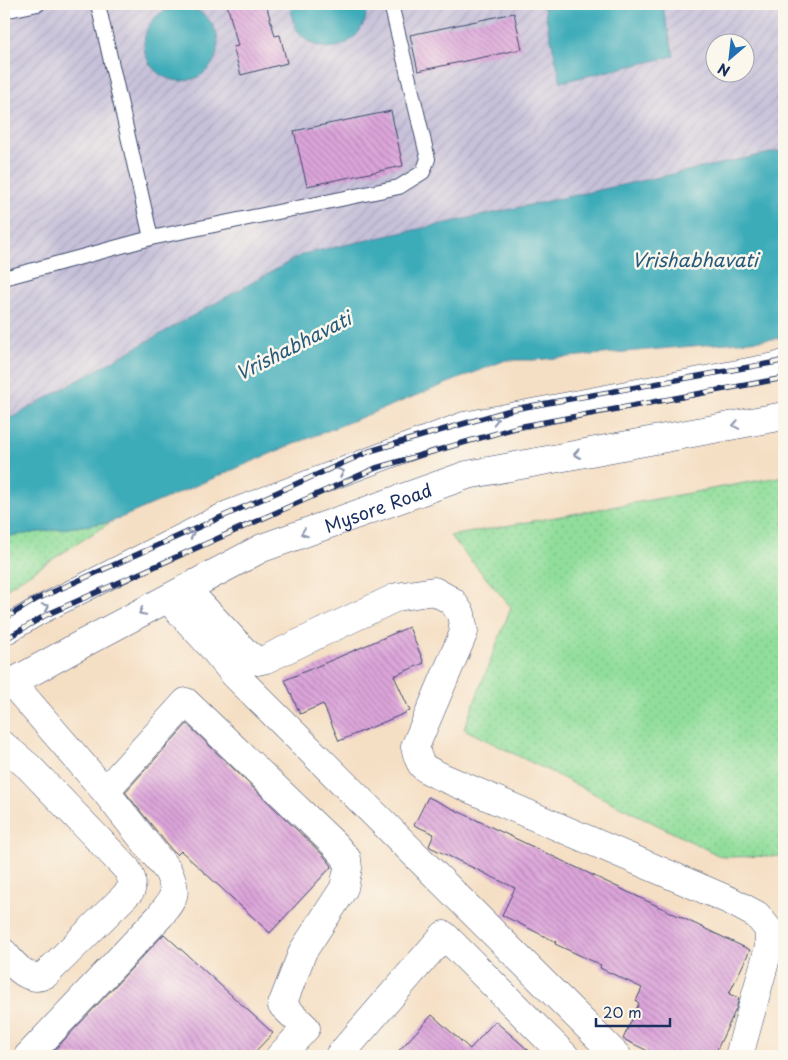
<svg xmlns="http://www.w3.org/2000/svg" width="788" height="1060" viewBox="0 0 788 1060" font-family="'Playpen Sans',sans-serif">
<defs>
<pattern id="industrial-furrows" width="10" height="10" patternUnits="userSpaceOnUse" patternTransform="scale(1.25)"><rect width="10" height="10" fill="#c6c0d9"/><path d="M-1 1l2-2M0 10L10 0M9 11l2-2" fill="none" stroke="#aaa5bd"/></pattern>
<pattern id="grass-dots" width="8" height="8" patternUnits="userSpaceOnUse" patternTransform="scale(1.25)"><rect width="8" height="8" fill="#91de9b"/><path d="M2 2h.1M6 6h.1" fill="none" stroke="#7cbf88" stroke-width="1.8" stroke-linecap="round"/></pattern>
<pattern id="building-back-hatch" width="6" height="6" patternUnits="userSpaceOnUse" patternTransform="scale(1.25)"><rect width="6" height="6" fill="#dda5da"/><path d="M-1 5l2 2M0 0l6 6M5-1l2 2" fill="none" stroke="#b287b4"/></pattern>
</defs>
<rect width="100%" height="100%" fill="#fbf7ec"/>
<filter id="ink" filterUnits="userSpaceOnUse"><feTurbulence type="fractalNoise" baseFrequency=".02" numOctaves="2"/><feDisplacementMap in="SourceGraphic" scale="10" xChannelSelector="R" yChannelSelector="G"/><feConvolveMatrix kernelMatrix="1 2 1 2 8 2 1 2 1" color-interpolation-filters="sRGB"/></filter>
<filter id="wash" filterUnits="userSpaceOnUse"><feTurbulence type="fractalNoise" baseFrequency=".0096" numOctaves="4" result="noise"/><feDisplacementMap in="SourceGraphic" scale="20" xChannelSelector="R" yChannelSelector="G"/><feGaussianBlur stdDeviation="1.12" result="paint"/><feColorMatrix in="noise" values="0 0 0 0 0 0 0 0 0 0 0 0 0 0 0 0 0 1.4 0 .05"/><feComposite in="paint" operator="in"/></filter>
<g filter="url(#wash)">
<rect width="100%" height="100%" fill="#f5dfc4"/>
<!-- industrial -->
<path fill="url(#industrial-furrows)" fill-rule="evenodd" d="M4 4H784V150L303 254 11 418 4 420ZM716 42H746V72H716Z"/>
<!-- grass -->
<path fill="url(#grass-dots)" stroke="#56867c" d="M784 476V856L722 857 464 729 511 607 450 536Z
M111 522 4 590V535L10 536Z"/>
<!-- water -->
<path fill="#3dacb9" stroke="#2c6e8c" d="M292 4H366C366 8 366 12 366 16 365 22 362 28 358 33 333 64 287 42 292 4Z
M543 4H662L674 56 561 82Z
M144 44a37 37 0 1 1 74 0a37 37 0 1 1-74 0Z
M784 150V338L534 360H506L284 448 111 522 10 536 4 535V420L11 418 303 254Z"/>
<g id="blocks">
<!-- building -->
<path fill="url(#building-back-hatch)" d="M227 4H266L275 36 280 35 287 63 241 75 233 47 238 46Z
M514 13 522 49 418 71 410 35Z
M391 111 403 166 307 186 294 131Z
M409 627 424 663 394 676 410 711 339 741 323 704 300 714 285 680Z
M187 724 324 856 332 866 270 933 181 851 177 855 171 849 125 792Z
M428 797 750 950 729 994 739 998 736 1009 714 1056H643L646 1050 623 1039 639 1003 636 1001 642 988 600 968 601 965 555 944 556 942 502 915 515 888 430 847 429 846 434 834 414 825Z
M164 934 273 1033 251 1056H49Z
M432 1015 470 1049 495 1021 535 1056H394Z"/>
</g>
</g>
<g filter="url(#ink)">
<use href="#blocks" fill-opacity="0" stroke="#3c496d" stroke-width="1"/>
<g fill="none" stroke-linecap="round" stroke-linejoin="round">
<defs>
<path id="service" d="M98 4 151 238
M4 11 38 4
M4 278 151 238 399 187 423 172 428 159 391 4"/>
<path id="minor" d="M186 589 244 651 257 661 266 659 397 597 434 591 452 601 461 614 464 632 415 747C420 768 423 768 442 777L731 901 757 915 769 930V947L739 1056
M168 599 212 647 235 675 617 1056
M12 683 105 791 168 871C178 894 175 896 160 916L28 1056
M4 746 29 767 126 868C131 876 133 880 131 890L46 974C29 984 14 965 4 953
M105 791 186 702 335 845 347 859 348 868 344 888 303 951 282 1005 306 1028 280 1056
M339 1056 444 935 565 1056"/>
<g id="trunk">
<path d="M4 631 38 611 230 514 464 426 775 367 784 364"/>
<path id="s1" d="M4 687 84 643 262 548 467 475 784 416"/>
</g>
</defs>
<!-- service casing -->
<use href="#service" stroke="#3c496d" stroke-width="16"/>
<!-- minor casing -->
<use href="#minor" stroke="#3c496d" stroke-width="29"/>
<!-- trunk casing -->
<use href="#trunk" stroke="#3c496d" stroke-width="29"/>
<!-- service -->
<use href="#service" stroke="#fff" stroke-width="14"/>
<!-- minor -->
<use href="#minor" stroke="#fff" stroke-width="28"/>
<!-- trunk -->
<use href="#trunk" stroke="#fff" stroke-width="28"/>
<defs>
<path id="rail" d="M4 619 37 599 370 451 514 409 777 362 784 359
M4 640 46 615 376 468 518 427 784 378"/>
</defs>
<!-- rail casing -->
<use href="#rail" stroke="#1b2f5e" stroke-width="5.5"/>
<!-- rail -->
<use href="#rail" stroke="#fbf7ec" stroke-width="4" stroke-dasharray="11" stroke-linecap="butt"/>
</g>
<!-- one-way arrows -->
<defs><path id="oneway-chevron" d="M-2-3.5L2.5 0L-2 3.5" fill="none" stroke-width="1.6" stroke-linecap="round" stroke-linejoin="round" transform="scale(1.25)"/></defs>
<g stroke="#8d97ae">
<use href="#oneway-chevron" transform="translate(495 420) rotate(-11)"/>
<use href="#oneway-chevron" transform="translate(736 425) rotate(170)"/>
<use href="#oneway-chevron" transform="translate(577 454) rotate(170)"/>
<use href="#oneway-chevron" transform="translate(341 472) rotate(-21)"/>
<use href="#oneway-chevron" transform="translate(304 533) rotate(160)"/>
<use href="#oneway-chevron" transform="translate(191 534) rotate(-27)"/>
<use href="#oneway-chevron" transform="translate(46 607) rotate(-27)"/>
<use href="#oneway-chevron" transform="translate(142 612) rotate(152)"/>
</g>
</g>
<g text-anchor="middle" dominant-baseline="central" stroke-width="5" stroke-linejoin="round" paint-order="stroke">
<!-- street labels -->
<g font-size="18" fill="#1b2f5e" stroke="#fbf7ec">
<text stroke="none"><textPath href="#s1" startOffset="416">Mysore Road</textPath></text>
</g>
<!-- water labels -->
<g font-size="19" font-style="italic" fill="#275b7e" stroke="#fbf7ec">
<text x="695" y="259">Vrishabhavati</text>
<text transform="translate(293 345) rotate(-27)">Vrishabhavati</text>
</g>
</g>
<!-- margin -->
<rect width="788" height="1060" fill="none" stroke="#fbf7ec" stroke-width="20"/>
<!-- north arrow -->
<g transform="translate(730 58) rotate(208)"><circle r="24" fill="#fbf7ec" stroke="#a1a7b3"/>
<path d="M0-4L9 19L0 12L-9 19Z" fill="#1f6fb2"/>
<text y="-8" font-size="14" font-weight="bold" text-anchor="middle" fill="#1b2f5e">N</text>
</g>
<!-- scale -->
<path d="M596 1018v8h74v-8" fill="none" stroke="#1b2f5e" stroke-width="2.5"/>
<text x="603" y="1018" font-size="15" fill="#1b2f5e" stroke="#fbf7ec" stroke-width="4" paint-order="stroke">20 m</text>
</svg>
